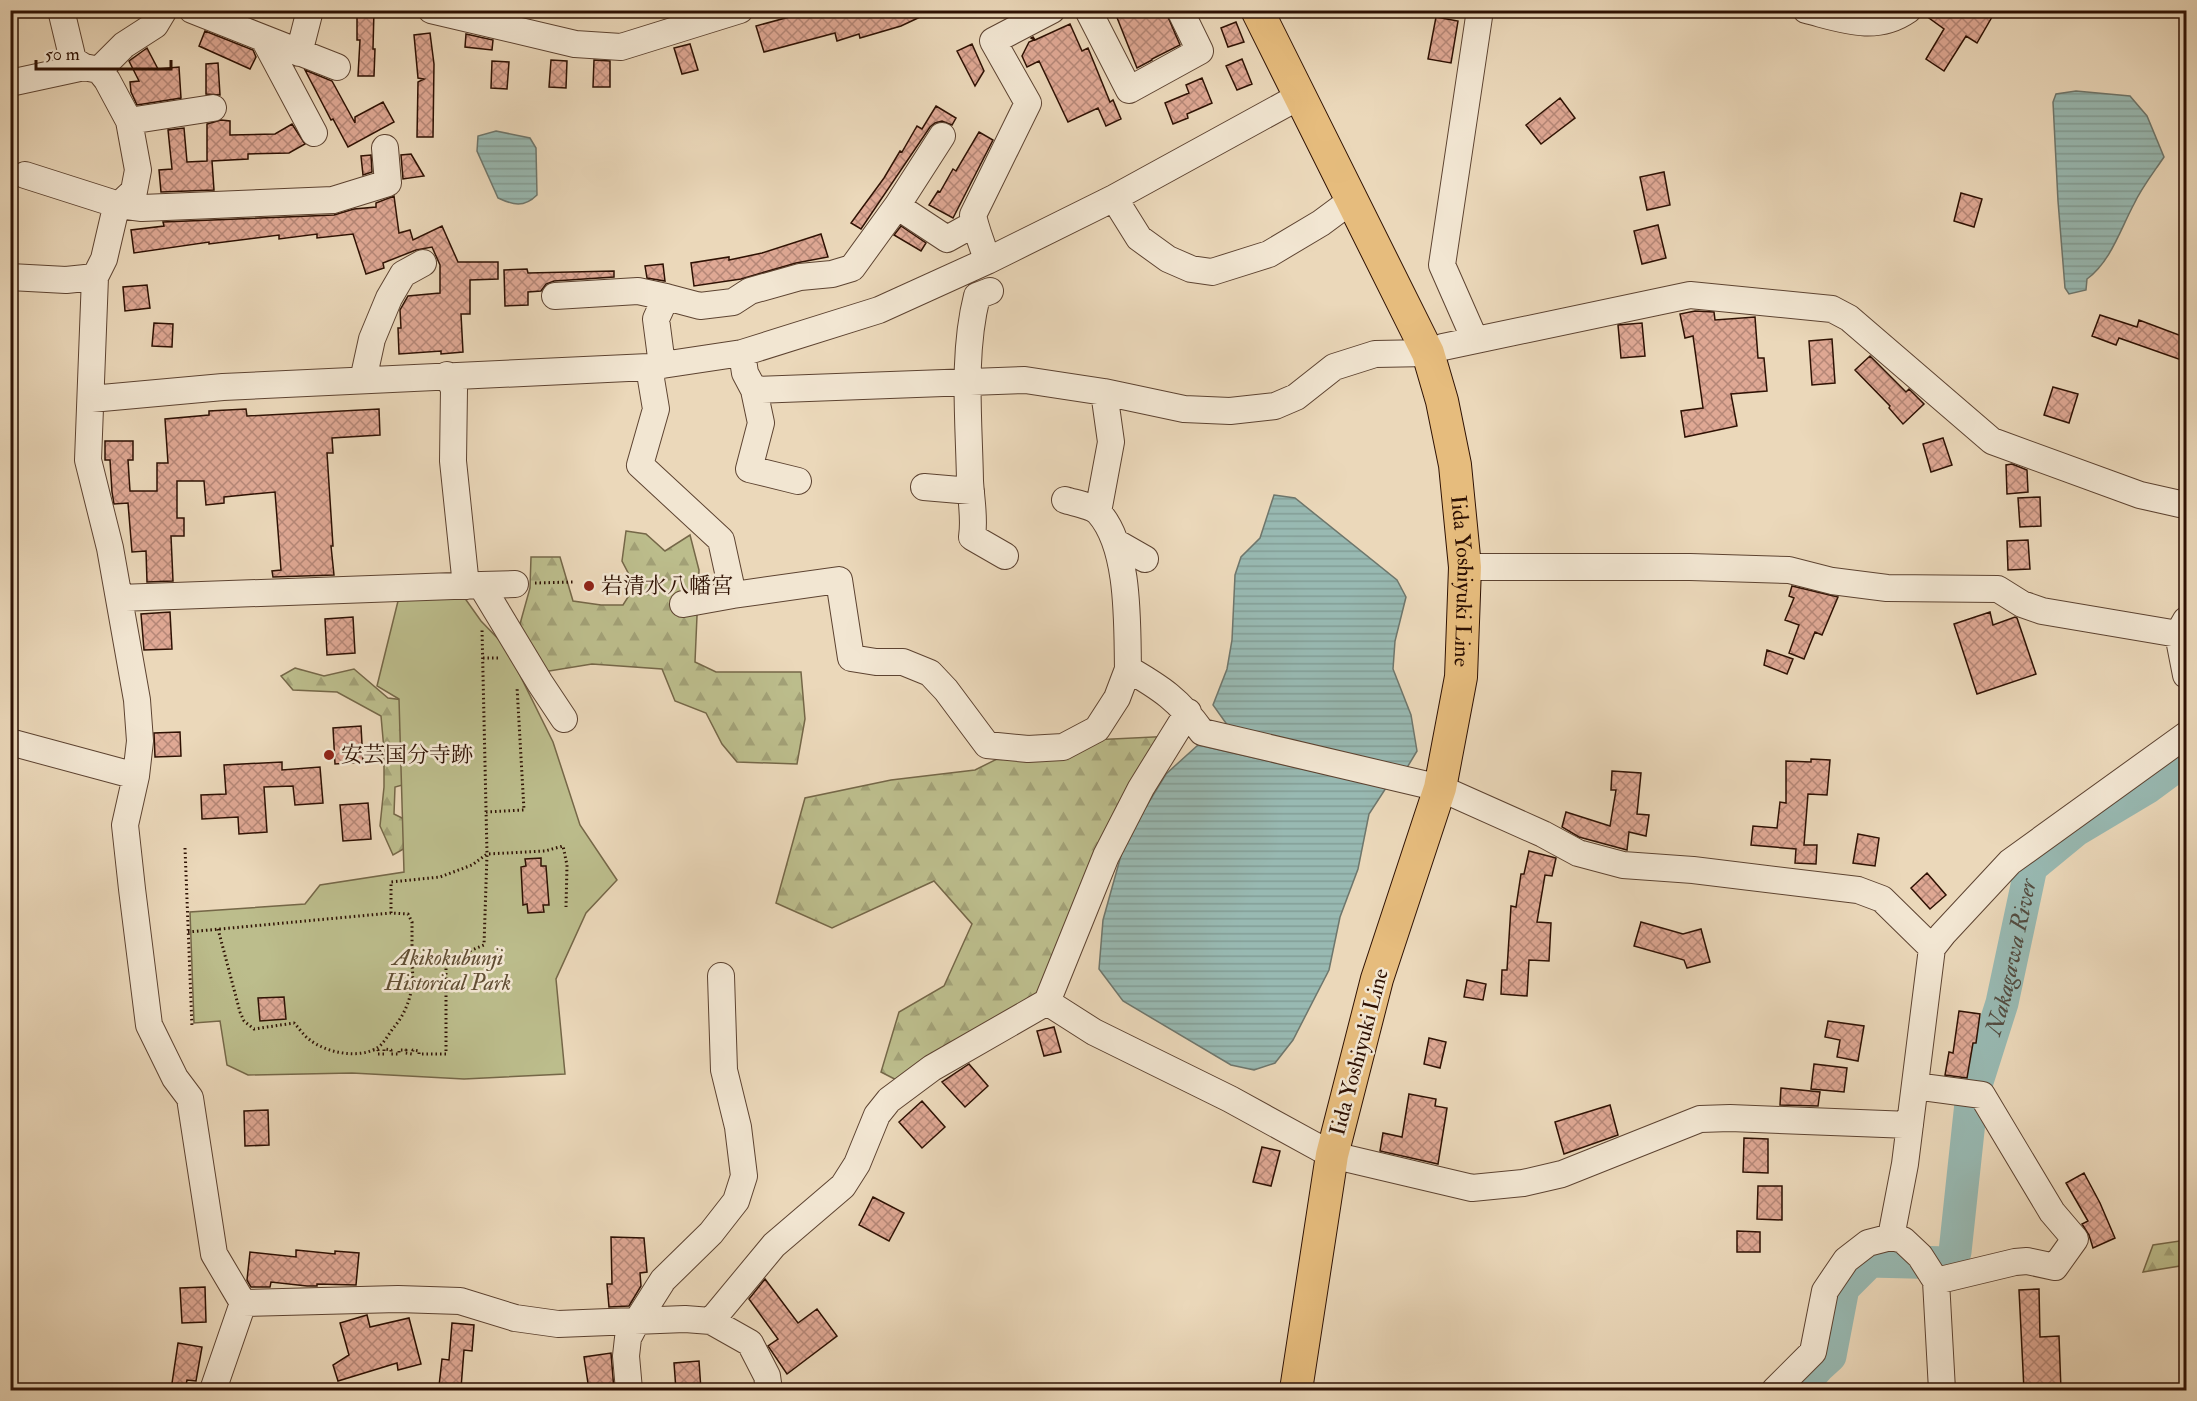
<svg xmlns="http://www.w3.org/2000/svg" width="2197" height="1401" viewBox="0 0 2197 1401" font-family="'IM FELL Double Pica','Noto Serif JP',serif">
<defs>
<pattern id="forest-firs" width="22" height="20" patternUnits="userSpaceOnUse" patternTransform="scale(1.5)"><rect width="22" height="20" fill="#bcbd8c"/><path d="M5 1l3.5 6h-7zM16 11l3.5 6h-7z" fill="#a2a177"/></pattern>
<pattern id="water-rules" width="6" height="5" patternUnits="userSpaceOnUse" patternTransform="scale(1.5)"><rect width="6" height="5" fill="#98b9b2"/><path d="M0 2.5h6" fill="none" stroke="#839e97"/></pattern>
<pattern id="building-cross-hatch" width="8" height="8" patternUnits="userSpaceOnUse" patternTransform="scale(1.5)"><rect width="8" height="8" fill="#dfa894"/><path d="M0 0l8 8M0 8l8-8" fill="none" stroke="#b58777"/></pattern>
</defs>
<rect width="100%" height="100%" fill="#ebd8ba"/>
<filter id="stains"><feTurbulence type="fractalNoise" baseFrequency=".00333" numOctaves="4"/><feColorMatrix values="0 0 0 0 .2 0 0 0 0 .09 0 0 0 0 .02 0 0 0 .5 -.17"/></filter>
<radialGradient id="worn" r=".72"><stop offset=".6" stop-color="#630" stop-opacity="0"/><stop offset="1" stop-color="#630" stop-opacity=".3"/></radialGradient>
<!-- forest -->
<path fill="url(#forest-firs)" stroke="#756748" stroke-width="1.5" d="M626 531 646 534 665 551 690 535 699 570 695 662 716 672H801L805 719 797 764 737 762 722 744 706 713 675 701 662 669 592 664 531 674 515 642 530 588 531 557H560L573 601 601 605H623L635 586 622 561Z
M295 668 324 676 354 669 388 698 412 701 424 779 395 787 394 814 412 823 407 847 393 855 380 826 384 787V750L381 716 337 692 293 690 281 676Z
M1174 736 1047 1002 908 1086 881 1072 899 1012 944 986 972 924 934 881 832 928 776 903 805 798 891 780 975 770 1029 743Z
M2186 1240V1265L2143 1272 2153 1245Z"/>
<!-- park -->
<path fill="#bcbd8c" stroke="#756748" stroke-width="1.5" d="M399 597H464L481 621 506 647 553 742 580 825 617 880 586 913 556 979 565 1074 464 1079 352 1073 248 1075 227 1065 220 1021 194 1023 190 912 305 904 320 885 404 872 399 699 377 686Z"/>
<!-- water -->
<path fill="url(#water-rules)" stroke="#6e766c" stroke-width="1.5" d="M2076 91 2130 96 2147 116 2164 157C2154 172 2142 187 2134 204 2120 230 2111 261 2087 279L2086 290 2069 294 2065 288 2058 201 2053 102 2056 94Z
M496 131 530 138 536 148 537 195C524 208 513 205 498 198L477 151 478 136Z
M1274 495 1295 498 1397 580 1406 597 1395 641 1393 669 1411 715 1417 751 1405 771 1228 726 1213 705 1227 669 1232 640 1235 575 1241 557 1260 538Z
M1198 745 1386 788 1369 814 1358 869 1340 917 1329 970 1293 1040 1275 1063 1254 1070 1231 1065 1123 1001 1099 969 1103 920 1125 841 1166 774Z"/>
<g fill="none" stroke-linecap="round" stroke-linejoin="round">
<!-- river -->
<g stroke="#98b9b2" stroke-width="33">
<path id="s1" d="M1975 1088 2002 1003 2031 867 2076 830 2148 787 2186 759"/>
<path d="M1798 1390 1819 1366 1830 1356 1843 1288 1870 1261 1949 1263 1955 1252 1971 1103"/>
</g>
</g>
<!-- building -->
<path fill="url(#building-cross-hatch)" stroke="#2e1103" stroke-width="1.5" d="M361 10H374L373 49H375L374 76H358L360 40H357V12Z
M815 10H823L825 16 843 10H935L901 26 860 38 859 34 837 41 835 33 764 52 756 26Z
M1114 10H1165L1180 45 1152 59V60L1137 68Z
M1923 10H1996L1977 43 1966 36 1944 71 1926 59 1944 29 1922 13Z
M1436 17 1458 21 1451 63 1428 59Z
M1236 22 1244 42 1228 47 1221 28Z
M1070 24 1082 51 1088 48 1110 102 1113 100 1121 119 1106 126 1098 108 1068 122 1039 61 1027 67 1022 56 1029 42 1034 40 1031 38 1033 37 1035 40Z
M205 31 253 50 256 57 250 69 199 46Z
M430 33 434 64 433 137H417L418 82 424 79 418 78 414 35Z
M466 34 493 40 492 50 465 47Z
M690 44 698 70 682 74 674 48Z
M972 44 984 71 975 86 957 51Z
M147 48 158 69 179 67 181 98 137 105 131 92 130 82 139 81 129 61Z
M1242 59 1252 84 1237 90 1226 66Z
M551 60 567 61 566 88 549 87Z
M594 60 610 61V87H593Z
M492 61 509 62 507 89 491 88Z
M218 63 220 95 206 94V64Z
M305 70 332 81 355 123V117L383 102 394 122 348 147 333 119 331 120Z
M1202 78 1212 103 1187 114 1188 118 1173 124 1165 103 1189 93 1186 85Z
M1560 98 1575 118 1541 144 1526 125Z
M936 106 956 118 952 125 942 121 935 123 930 127 861 229 851 223 884 178 900 151 902 152 917 126 922 129Z
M221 120 230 121V135L275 134 292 124 305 144 289 153 248 154V159L212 161 214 190 161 192 159 170 172 169 168 130 184 128 187 162 207 161V124Z
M979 132 993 140 953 218 929 205 938 191 940 192 953 169 956 171Z
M411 154 424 176 403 179 401 155Z
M371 155 372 172 363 175 361 156Z
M1664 172 1670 205 1647 210 1640 177Z
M1961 193 1982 199 1974 227 1954 221Z
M394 196 399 233 410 230 413 240 442 226 458 262H498V279L470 280V314H461L463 352 441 354V351L399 354 398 328H401L400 310 408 296 440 293V265L432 247 416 250 383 263 384 268 366 274 353 234 317 238V234L279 239V235L209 244V242L134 253 131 230 164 226 163 222 334 215 354 209 376 207V203Z
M1658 225 1666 258 1642 264 1634 231Z
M901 226 926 243 921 251 894 235Z
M821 234 828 257 796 263 741 279 694 286 691 263 729 257V260L762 253Z
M663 264 665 281 647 278 645 266Z
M527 269 528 273 614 271V277L554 281 546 284 541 291 528 292V305L505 306 504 270Z
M147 285 150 308 125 311 123 287Z
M1695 311 1714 312 1715 320 1755 317 1758 358H1764L1767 391 1731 394 1737 426 1685 437 1681 411 1703 408 1693 336 1685 338 1680 314Z
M2100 315 2137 327 2139 320 2187 338V362L2119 338 2116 345 2092 336Z
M154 323 173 324 172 347 152 346Z
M1642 323 1645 356 1621 358 1618 325Z
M1832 339 1835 383 1812 385 1809 341Z
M1870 356 1906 392 1909 389 1924 404 1903 424 1889 408 1890 406 1855 370Z
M2053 387 2078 394 2069 423 2044 415Z
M246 409 247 416 379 409 380 435 332 438 333 453H327L333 546H331L334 575 273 577 272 571 281 570 275 492 224 497V503L206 505 204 481H177V518H184V536H171L173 581 147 582 146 551 132 552 128 503 114 504 112 492 110 460H105V441H133V460H128L130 491H157V463H168L165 419 209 415V411Z
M1943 438 1952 465 1931 472 1923 444Z
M2012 464 2027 470 2028 492 2007 494 2006 465Z
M2040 497 2041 526 2020 527 2018 498Z
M2028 540 2030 569 2008 570 2007 541Z
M1792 586 1838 597 1822 635 1815 632 1804 659 1789 653 1799 625 1785 620 1794 598 1789 596Z
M170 612 172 649 144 650 141 614Z
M1990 612 1993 625 2015 617 2017 618 2036 674 1977 694 1954 624Z
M353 617 355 653 327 655 325 619Z
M1767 650 1793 659 1787 674 1764 665Z
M361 726 363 762 335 764 333 728Z
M180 732 181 756 155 757 154 733Z
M1811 759 1830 760 1827 795 1808 794 1804 845H1817L1816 864 1795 863 1796 849 1751 845 1753 826 1777 828 1780 802 1786 803V761L1811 762Z
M282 762V770L320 767 323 803 295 805 293 786 264 787 267 832 239 834 238 817 202 819 201 795 226 794 224 765Z
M1612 771 1641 773 1637 814 1649 815 1646 836 1629 832 1627 850 1579 837 1562 827 1566 812 1610 826 1616 790H1611Z
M368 803 371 839 343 841 340 805Z
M1858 834 1879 838 1875 866 1853 863Z
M1529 851 1556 858 1552 876 1545 875 1537 922 1551 923 1549 961 1529 960 1527 996 1501 994 1502 970H1507L1511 906 1516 907 1521 874H1524Z
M541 858V866H546L549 905H543L544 912 528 913 527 904 523 905 521 867 526 866 525 859Z
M1927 873 1946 895 1930 909 1911 888Z
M1641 922 1683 934 1701 929 1710 962 1687 968 1684 960 1634 946Z
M1467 980 1486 984 1483 1000 1464 997Z
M284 997 286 1019 260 1021 258 998Z
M1959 1011 1980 1014 1976 1043H1973L1967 1078 1945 1075 1949 1052 1953 1053Z
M1828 1021 1864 1026 1858 1061 1837 1057 1840 1040 1825 1037Z
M1054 1027 1061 1052 1044 1056 1037 1031Z
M1429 1038 1446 1042 1440 1068 1424 1064Z
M969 1064 988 1086 965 1107 942 1082Z
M1814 1064 1847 1068 1844 1092 1811 1089Z
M1781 1088 1820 1092 1818 1106 1780 1105Z
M1409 1094 1436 1099 1435 1106 1447 1108 1438 1164 1380 1151 1383 1133 1402 1137Z
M922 1101 945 1127 922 1148 899 1122Z
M1610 1105 1618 1135 1564 1154 1555 1122Z
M268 1110 269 1145 245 1146 244 1111Z
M1744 1138 1768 1139V1173L1743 1172Z
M1262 1147 1280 1151 1271 1186 1253 1182Z
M2084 1173 2100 1203 2115 1238 2093 1248 2089 1235 2082 1224 2088 1221 2066 1183Z
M1758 1186H1782V1220L1757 1219Z
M873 1197 904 1213 889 1241 859 1225Z
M1737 1231 1760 1232V1252H1737Z
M611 1237 644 1238 647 1272 640 1273 641 1286 629 1306 609 1307 607 1284H612Z
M296 1250 335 1254V1251L359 1253 356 1285 317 1284V1286H307L271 1282 270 1287H251L247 1280 250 1252 296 1257Z
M765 1279 798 1323 817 1309 837 1336 787 1374 768 1346 778 1339 749 1299Z
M205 1287 206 1322 182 1323 180 1288Z
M2039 1289 2040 1337 2059 1336 2061 1390H2024L2019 1290Z
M367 1315 370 1327 409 1318 421 1364 398 1370 397 1363 338 1381 333 1365 349 1355 340 1323Z
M452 1323 474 1325 472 1351 464 1350 461 1388 439 1386 442 1359 449 1360Z
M178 1343 202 1347 196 1381 187 1380 185 1390H171Z
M611 1353 614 1390H589L584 1357Z
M699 1361 701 1390H676L674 1363Z"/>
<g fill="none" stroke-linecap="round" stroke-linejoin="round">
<defs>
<path id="minor" d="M61 10 73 60 84 67 99 70 107 80 129 121 138 170 134 191 119 205 114 216 104 259 95 277 88 460 110 548 137 700 140 741 136 776 125 825 132 889 149 1025 175 1078 190 1098 214 1254 243 1303 213 1390
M192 10 337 67
M431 10 575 44 621 47 740 10
M1088 10 1129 90 1200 51 1180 10
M1806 10C1842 19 1875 33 1908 10
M264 39 314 133
M299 53 309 14 307 10
M99 70 124 45 155 25 164 10
M10 83 84 67
M129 121 213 108
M942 136 897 206 947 239 974 224
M25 175 119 205 142 208 333 200 388 183 385 148
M1114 198 1139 238 1168 259 1191 269 1212 272 1269 254 1321 223 1352 200
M987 261C983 245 976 231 973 215L1028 103 993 41 1052 10
M10 277 66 280 95 277
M990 291 977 296C962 355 969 421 970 481 971 500 975 518 972 537L1005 556
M555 296 638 291 666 297
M1475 340 1442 265 1480 10
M742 353 745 373 754 390 761 423 749 469 798 481
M662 365 656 319 666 297 700 306 733 302 750 291 800 277 832 274 852 268 897 206
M649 367 656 409 640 465 721 540 733 595 839 580 851 658 876 662H903L930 673 946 690 987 745 1028 749 1063 747 1097 729 1117 698 1128 669
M447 375 454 389 453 461 466 586
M363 380 372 339 389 298 403 274 423 263
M754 390 1025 380 1104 392 1184 409 1230 411 1275 406 1296 397 1334 367 1375 354 1428 353 1443 347 1690 295 1832 309 1849 318 1992 441 2140 495 2180 504 2186 503
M91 399 223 387 649 367 742 353 879 310 987 261 1114 198 1300 96
M924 487 971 491
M1065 500C1074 503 1093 506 1099 513 1130 548 1127 625 1128 669 1161 688 1179 700 1202 732L1440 788 1543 834 1578 853 1623 865 1693 870 1858 890 1882 899 1932 948
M1098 512 1111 442 1104 392
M1117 543 1145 559
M1465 567H1690L1789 570 1832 581 1887 588 1998 589 2022 604 2042 611 2178 634
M481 585 515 584
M119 598 481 585 540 683 564 719
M683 604 733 595
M2186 620 2178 634 2186 675
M10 742 136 776
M1047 1002 1094 1032 1230 1099 1332 1155 1472 1188 1523 1183 1562 1174 1700 1119 1730 1118 1910 1125
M1915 1086 1982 1095 2052 1212 2075 1239 2055 1267 2027 1261 2015 1262 1936 1281
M1891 1237 1905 1164 1932 948 1943 934 2010 862 2186 735
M243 1303 398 1299 460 1301 515 1318 558 1324 685 1319 711 1321 750 1343 767 1376 769 1390
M711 1321 774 1245 843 1186 857 1164 877 1115 889 1100 932 1068 1047 1002 1106 856 1141 788 1188 712
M629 1390 626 1356 628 1338 637 1321 663 1280 711 1233 736 1201 744 1176 738 1127 724 1070 721 976
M1775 1390 1813 1352 1825 1291 1846 1260 1868 1243 1891 1237 1903 1240 1920 1256 1936 1281 1942 1390"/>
<g id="major">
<path id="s2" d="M1257 10 1428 353 1442 401 1455 465 1465 567 1461 677 1440 788 1377 979 1332 1155 1296 1390"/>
</g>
</defs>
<!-- minor casing -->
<use href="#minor" stroke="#5d4331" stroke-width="28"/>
<!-- major casing -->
<use href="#major" stroke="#2e1103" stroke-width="34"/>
<!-- path -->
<path stroke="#2e1103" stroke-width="3" stroke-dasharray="1.5 3" stroke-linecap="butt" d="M535 583 573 582
M483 658H499
M486 812 524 810 517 687
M185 848 192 1027
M391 913V882L440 877 472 865 487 854 545 851 563 846 567 865 566 907
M218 929 240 1012 244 1021 254 1029 294 1023C299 1028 304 1036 310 1040 327 1053 358 1059 377 1048 384 1044 389 1033 395 1026 408 1010 415 987 412 966L446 961 484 945 487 854 482 629
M188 932 391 913 408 914 412 922V966
M373 1050H378V1054H384V1049L391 1050V1054H399V1050H406L405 1053 412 1054 413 1050 419 1051V1054H446V961"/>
<!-- minor -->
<use href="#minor" stroke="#f2e6d2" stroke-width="26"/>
<!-- major -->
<use href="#major" stroke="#e6bc7d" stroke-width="32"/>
</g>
<!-- markers -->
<g fill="#8f2418" stroke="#f2e6d2" stroke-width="2">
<circle cx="589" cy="586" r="6"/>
<circle cx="329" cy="755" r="6"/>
</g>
<g text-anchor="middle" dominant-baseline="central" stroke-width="5" stroke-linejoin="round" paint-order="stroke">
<!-- street labels -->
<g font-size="22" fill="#2e1103" stroke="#f2e6d2">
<text stroke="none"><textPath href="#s2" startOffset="615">Iida Yoshiyuki Line</textPath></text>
<text transform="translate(1359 1052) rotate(-75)">Iida Yoshiyuki Line</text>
</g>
<!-- poi labels -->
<g font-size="22" fill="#2e1103" stroke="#f2e6d2" text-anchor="start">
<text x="601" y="586">岩清水八幡宮</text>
<text x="341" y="755">安芸国分寺跡</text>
</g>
<!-- park labels -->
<g font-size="22" font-style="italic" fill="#604d33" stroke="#f2e6d2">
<text x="448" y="958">Akikokubunji<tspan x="448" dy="25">Historical Park</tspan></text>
</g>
<!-- water labels -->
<g font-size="24" font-style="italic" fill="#534c40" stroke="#f2e6d2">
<text stroke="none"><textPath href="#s1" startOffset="136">Nakagawa River</textPath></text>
</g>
</g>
<!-- margin -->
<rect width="2197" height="1401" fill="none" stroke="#ebd8ba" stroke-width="36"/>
<rect x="12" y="12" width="2173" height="1377" fill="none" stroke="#2e1103" stroke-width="3"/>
<rect x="18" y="18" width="2161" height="1365" fill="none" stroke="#2e1103" stroke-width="1.5"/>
<!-- scale -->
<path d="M36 60v9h135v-9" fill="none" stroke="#2e1103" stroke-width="3"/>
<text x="45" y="60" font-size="18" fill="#2e1103" stroke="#f2e6d2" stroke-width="4.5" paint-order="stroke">50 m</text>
<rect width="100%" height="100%" filter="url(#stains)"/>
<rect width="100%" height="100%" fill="url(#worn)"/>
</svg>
